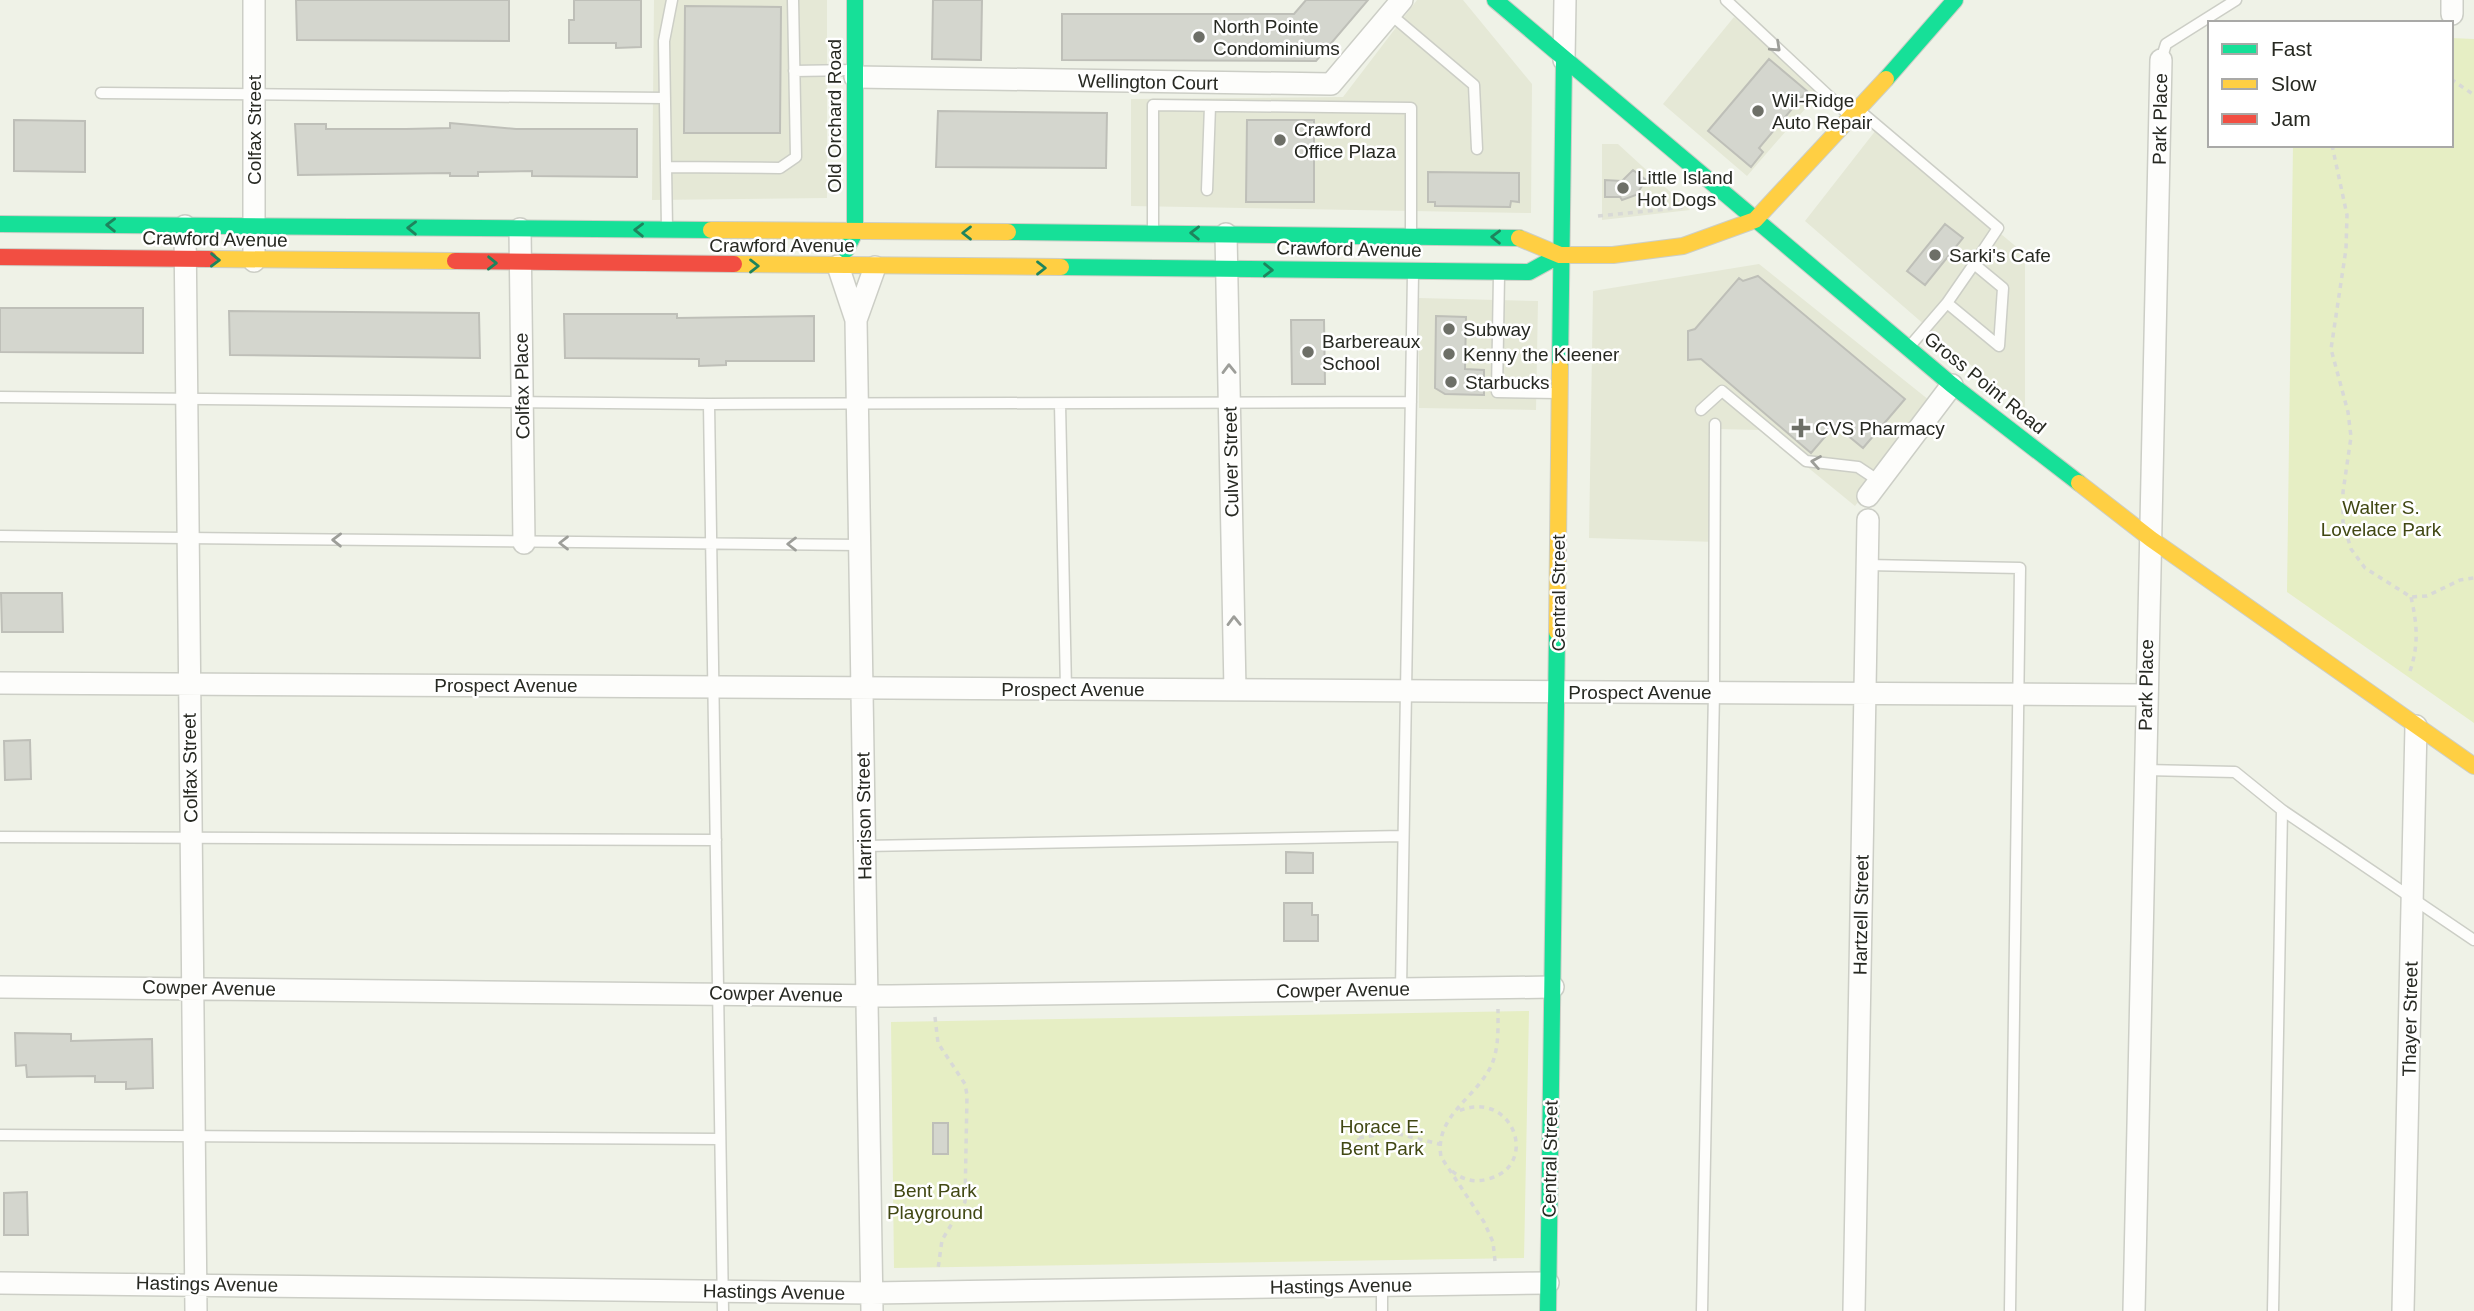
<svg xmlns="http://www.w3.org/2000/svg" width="2474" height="1311" viewBox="0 0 2474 1311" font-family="Arial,sans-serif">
<rect width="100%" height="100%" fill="#eff2e7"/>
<!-- built -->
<path fill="#e5e8d6" d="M654 0H827V198L652 200Z
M1417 0H1463L1532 84 1531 213 1131 206V99L1343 97Z
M1734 17 1824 87 1747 176 1663 104Z
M1876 130 2025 254V412L1805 221Z
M1602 144H1618L1690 210 1602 220Z
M1759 264 1934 404 1855 506 1762 430 1716 429V542L1589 538 1593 291Z
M1419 298 1538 301 1536 410 1419 408Z"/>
<!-- green -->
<path fill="#e6eec4" d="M2451 38 2474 39V723L2287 592 2293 145H2451Z
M1529 1011 1524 1258 894 1268 891 1022Z"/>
<!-- building -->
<path fill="#d4d6ce" stroke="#bebfb8" stroke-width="2" d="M296 0H509V41L297 40Z
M574 0H641V47L616 48V43H569V20H574Z
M933 0H982L981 60 932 59Z
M1306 0H1368L1316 61 1062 60V14H1294Z
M685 6 781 7 780 133H684Z
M1769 59 1807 91 1759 148 1763 152 1751 167 1708 131Z
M938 111 1107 113 1106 168 936 167Z
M14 120 85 121V172L14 171Z
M1247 120H1314V202H1246Z
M450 123 516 129H637V177L532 176V171L478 172V176H450V173L298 175 295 124H326V129H406L450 128Z
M1633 170 1646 180 1636 195 1622 200 1620 197H1605V180L1622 181Z
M1428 172 1519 173V202L1511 201 1510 207 1435 206V202H1428Z
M1945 224 1963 238 1925 285 1907 271Z
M1758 276 1905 399 1863 448 1835 425 1811 453 1701 359 1688 360V331L1695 329 1739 278 1743 281Z
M0 308H143V353L0 352Z
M229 311 479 313 480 358 230 355Z
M564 314H677V318L814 316V361H726V365L699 366V359L565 358Z
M1436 316 1466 317 1465 369 1484 370V395L1445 394 1435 388Z
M1291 320H1324L1325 384H1292Z
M1 593H62L63 632H2Z
M30 740 31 779 5 780 4 741Z
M1286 852 1313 853V873H1286Z
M1284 903H1312V915H1318V941H1284Z
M15 1033 71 1034V1041L152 1039 153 1088 126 1089V1082H95V1076L27 1077 26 1065 16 1066Z
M933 1123H948V1154H933Z
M27 1192 28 1235H4V1193Z"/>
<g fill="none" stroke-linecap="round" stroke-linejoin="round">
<defs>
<path id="lane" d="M1726 0 1849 115
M1390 14 1474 85 1477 149
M2161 60 2166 44 2236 0
M794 71 853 70
M101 93 665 98
M1860 111 1998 228 1974 264
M666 167 780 168 796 157 793 0
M1207 190 1210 106
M667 228 664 41 672 0
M1153 230V105L1411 108V233
M1499 275 1497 392 1559 393
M1910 346 1947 303 1974 264 2003 288 1999 346 1947 303
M0 397 709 404 1411 402
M709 404 723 1311
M1060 404 1066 689
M1701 410 1722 391 1806 461 1858 467 1879 481
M0 536 860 545
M1867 565 2020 568 2010 1311
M2145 770 2235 772 2282 810 2474 940
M0 837 716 840
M864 846 1403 836
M1401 989 1413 274
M0 1135 720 1139
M1382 1311V1286
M1702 1311 1714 692 1715 424
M2273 1311 2282 810"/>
<path id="street" d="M2452 14V0
M1564 60 1565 0
M855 77 1331 84 1402 0
M185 226 196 1311
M520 229 524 543
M1226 234 1235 690
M254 261V0
M838 266 856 320 872 1311
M856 320 875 267
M1868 496 1952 385
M0 683 2146 695
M0 987 891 996 1553 987
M0 1283 871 1293 1548 1283
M1854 1311 1868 520
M2134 1311 2161 60
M2403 1311 2416 726"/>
<path id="fast" d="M1495 0 1952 385 2079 483
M1886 79 1955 0
M0 224 711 230
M1008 232 1519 238
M846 250 855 232V0
M1061 267 1529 272 1560 255
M1560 366 1564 60
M1548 1311 1557 632"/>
<path id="slow" d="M711 230 1008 232
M1519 238 1560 255H1613L1683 246 1755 220 1886 79
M209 259 455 261
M734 264 1061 267
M2079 483 2151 539 2474 766
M1557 632 1560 366"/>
<path id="jam" d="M0 257 209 259
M455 261 734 264"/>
</defs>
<!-- lane casing -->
<use href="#lane" stroke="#cccec6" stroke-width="13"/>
<!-- street casing -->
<use href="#street" stroke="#cccec6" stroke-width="24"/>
<!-- fast casing -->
<use href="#fast" stroke="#cccec6" stroke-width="18"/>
<!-- slow casing -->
<use href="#slow" stroke="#cccec6" stroke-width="18"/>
<!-- jam casing -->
<use href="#jam" stroke="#cccec6" stroke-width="18"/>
<!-- path -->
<path stroke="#d8d9d6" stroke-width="3.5" stroke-dasharray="5 5" stroke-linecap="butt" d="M2451 79 2474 95
M2332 145 2347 215 2346 249 2331 349 2348 412 2351 437 2343 492V522L2351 549 2365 568 2411 597 2427 596 2460 580 2474 578
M1598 216 1686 207
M2410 671C2419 645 2417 623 2411 597
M935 1017 938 1043 965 1084 967 1095 965 1202 942 1240 938 1269
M1358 1128 1359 1138 1391 1132 1439 1144
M1357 1150 1359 1138
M1452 1171C1463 1180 1474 1183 1488 1179 1541 1166 1513 1086 1456 1112
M1495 1261 1493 1242 1484 1222 1441 1157C1434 1115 1477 1098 1492 1064 1499 1047 1498 1027 1498 1009"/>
<!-- lane -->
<use href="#lane" stroke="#fdfdfb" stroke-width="10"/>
<!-- street -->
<use href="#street" stroke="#fdfdfb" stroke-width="21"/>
<!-- fast -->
<use href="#fast" stroke="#16e098" stroke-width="16"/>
<!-- slow -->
<use href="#slow" stroke="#ffcf43" stroke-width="16"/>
<!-- jam -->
<use href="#jam" stroke="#f24e42" stroke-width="16"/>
</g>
<!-- one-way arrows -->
<defs><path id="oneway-chevron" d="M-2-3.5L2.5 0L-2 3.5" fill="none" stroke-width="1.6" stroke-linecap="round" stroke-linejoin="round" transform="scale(1.75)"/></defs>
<g stroke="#9d9e99">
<use href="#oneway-chevron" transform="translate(1776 47) rotate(43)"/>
<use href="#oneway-chevron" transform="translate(1229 369) rotate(-91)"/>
<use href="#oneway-chevron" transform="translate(1816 462) rotate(-170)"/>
<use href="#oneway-chevron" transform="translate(337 540) rotate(-179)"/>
<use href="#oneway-chevron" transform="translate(564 543) rotate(-180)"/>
<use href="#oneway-chevron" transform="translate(792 544) rotate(-180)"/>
<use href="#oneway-chevron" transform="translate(1234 621) rotate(-91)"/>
</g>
<g stroke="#1e845d">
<use href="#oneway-chevron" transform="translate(111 225) rotate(-179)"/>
<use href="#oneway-chevron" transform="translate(412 228) rotate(-179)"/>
<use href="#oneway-chevron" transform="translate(639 230) rotate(-179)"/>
<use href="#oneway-chevron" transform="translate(967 233) rotate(180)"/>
<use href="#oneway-chevron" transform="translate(1195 233) rotate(-179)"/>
<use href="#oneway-chevron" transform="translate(1496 237) rotate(-179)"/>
<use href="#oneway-chevron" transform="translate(215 260) rotate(1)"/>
<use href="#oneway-chevron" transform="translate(492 263) rotate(1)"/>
<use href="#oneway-chevron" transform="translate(754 266)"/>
<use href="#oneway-chevron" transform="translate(1041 268)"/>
<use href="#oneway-chevron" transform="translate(1268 270) rotate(1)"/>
</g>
<!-- markers -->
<g fill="#6d6f67" stroke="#fff" stroke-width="2.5">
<circle cx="1199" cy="37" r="7"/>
<circle cx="1758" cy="111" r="7"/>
<circle cx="1280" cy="140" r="7"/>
<circle cx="1623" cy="188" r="7"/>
<circle cx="1935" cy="255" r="7"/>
<circle cx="1449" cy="329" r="7"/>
<circle cx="1308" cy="352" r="7"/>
<circle cx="1449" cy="354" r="7"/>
<circle cx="1451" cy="382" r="7"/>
<path d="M1797.5 417.5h7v7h7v7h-7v7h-7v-7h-7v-7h7z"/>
</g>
<g text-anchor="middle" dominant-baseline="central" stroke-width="5" stroke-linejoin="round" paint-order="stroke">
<!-- poi labels -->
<g font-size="19" fill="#272922" stroke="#fff" text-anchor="start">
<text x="1213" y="26">North Pointe<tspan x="1213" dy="22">Condominiums</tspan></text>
<text x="1772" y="100">Wil-Ridge<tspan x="1772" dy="22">Auto Repair</tspan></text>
<text x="1294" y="129">Crawford<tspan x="1294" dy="22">Office Plaza</tspan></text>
<text x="1637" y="177">Little Island<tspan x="1637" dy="22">Hot Dogs</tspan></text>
<text x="1949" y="255">Sarki's Cafe</text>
<text x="1463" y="329">Subway</text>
<text x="1322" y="341">Barbereaux<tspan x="1322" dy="22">School</tspan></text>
<text x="1463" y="354">Kenny the Kleener</text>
<text x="1465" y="382">Starbucks</text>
<text x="1815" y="428">CVS Pharmacy</text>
</g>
<!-- street labels -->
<g font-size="19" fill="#272922" stroke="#fff">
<text transform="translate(1148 82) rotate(1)">Wellington Court</text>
<text transform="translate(834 116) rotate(-90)">Old Orchard Road</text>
<text transform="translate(2160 119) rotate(-89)">Park Place</text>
<text transform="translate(254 130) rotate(-90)">Colfax Street</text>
<text transform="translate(215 239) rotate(1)">Crawford Avenue</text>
<text x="782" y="245">Crawford Avenue</text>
<text transform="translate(1349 249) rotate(1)">Crawford Avenue</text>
<text transform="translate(1985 383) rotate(39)">Gross Point Road</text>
<text transform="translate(522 386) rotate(-91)">Colfax Place</text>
<text transform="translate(1231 462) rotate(-91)">Culver Street</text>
<text transform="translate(1558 593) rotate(-90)">Central Street</text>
<text x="506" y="685">Prospect Avenue</text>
<text transform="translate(2146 685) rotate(-89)">Park Place</text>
<text x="1073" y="689">Prospect Avenue</text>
<text x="1640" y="692">Prospect Avenue</text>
<text transform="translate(190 768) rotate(-91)">Colfax Street</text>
<text transform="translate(864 816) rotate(-91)">Harrison Street</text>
<text transform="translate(1861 915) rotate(-89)">Hartzell Street</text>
<text transform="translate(209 988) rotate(1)">Cowper Avenue</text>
<text transform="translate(1343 990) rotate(-1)">Cowper Avenue</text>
<text transform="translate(776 994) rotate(1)">Cowper Avenue</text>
<text transform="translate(2410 1019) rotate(-89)">Thayer Street</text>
<text transform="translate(1550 1159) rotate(-89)">Central Street</text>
<text transform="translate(207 1284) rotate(1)">Hastings Avenue</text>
<text transform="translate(1341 1286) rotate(-1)">Hastings Avenue</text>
<text transform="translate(774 1292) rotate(1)">Hastings Avenue</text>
</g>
<!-- park labels -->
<g font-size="19" fill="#414813" stroke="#fff">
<text x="2381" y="507">Walter S.<tspan x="2381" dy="22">Lovelace Park</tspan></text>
<text x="1382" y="1126">Horace E.<tspan x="1382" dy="22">Bent Park</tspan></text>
<text x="935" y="1190">Bent Park<tspan x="935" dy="22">Playground</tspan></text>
</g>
</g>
<!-- legend -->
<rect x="2208" y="21" width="245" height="126" fill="#ffffff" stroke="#a9a9a7" stroke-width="2"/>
<rect x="2222" y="44" width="35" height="10" fill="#16e098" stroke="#a9a9a7" stroke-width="2"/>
<text x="2271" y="56" font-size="21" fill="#272922">Fast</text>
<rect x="2222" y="79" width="35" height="10" fill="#ffcf43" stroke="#a9a9a7" stroke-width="2"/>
<text x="2271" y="91" font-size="21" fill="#272922">Slow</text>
<rect x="2222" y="114" width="35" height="10" fill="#f24e42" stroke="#a9a9a7" stroke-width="2"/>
<text x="2271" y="126" font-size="21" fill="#272922">Jam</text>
</svg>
